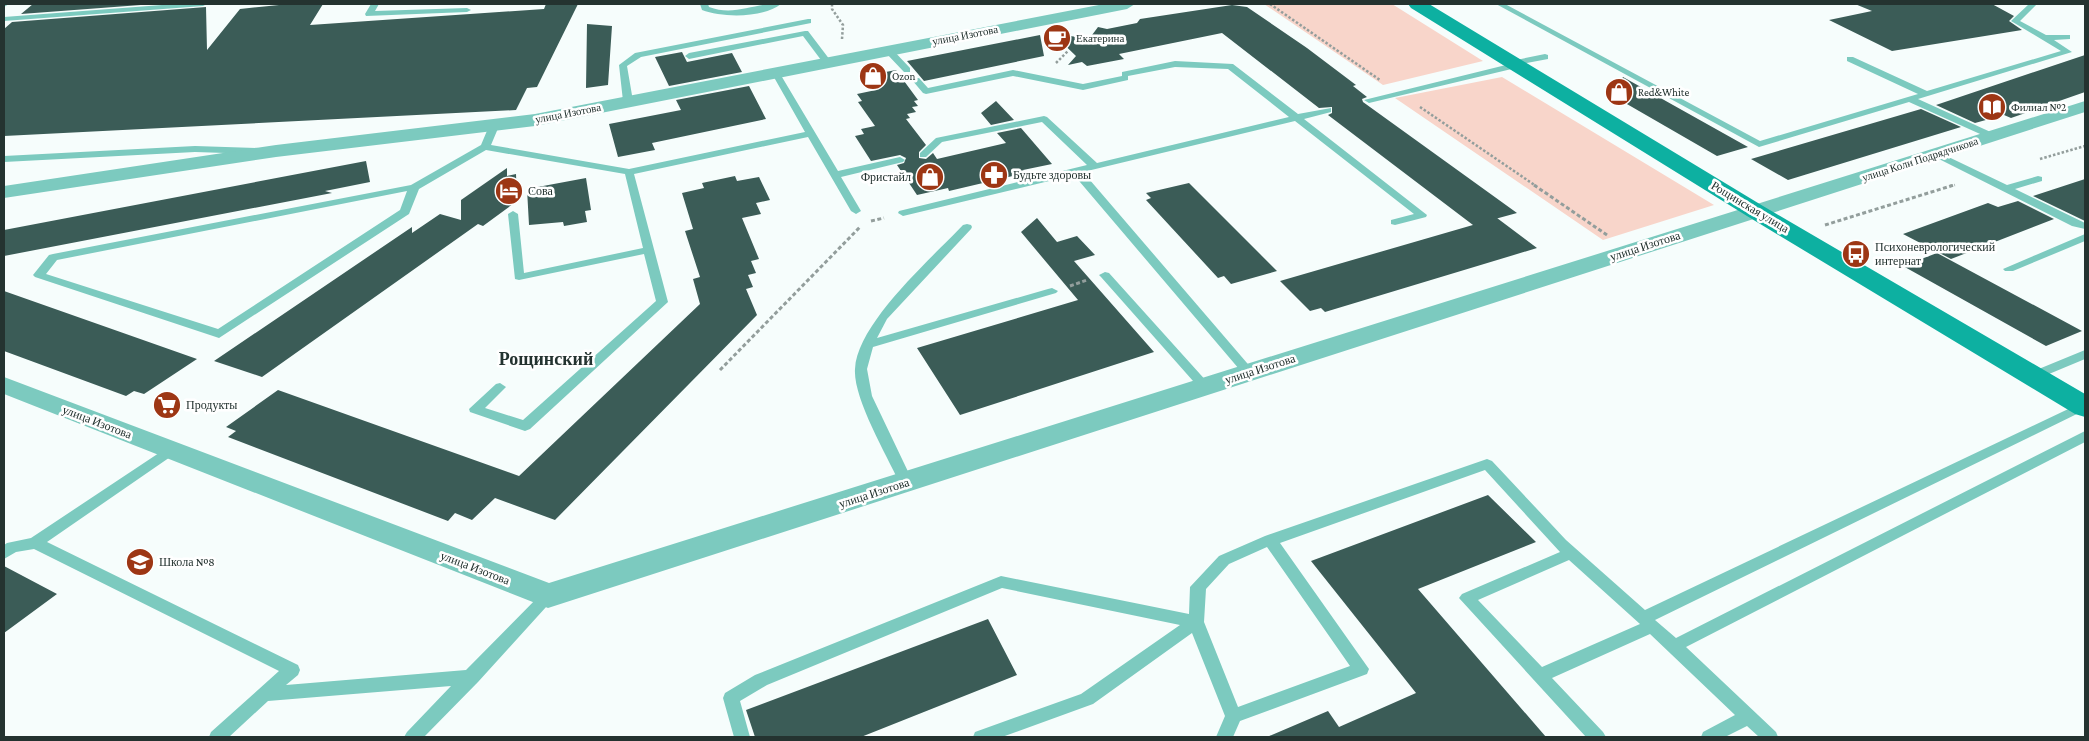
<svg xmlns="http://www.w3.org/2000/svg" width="2089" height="741" viewBox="0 0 2089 741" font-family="'Crimson Pro',serif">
<rect width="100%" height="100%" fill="#f6fdfc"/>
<!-- green -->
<path fill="#f8d5ca" d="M1264 4H1392L1483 61 1383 85Z
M1502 77 1714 205 1603 240 1395 98Z"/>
<!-- building -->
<path fill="#3b5c57" d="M33 4H154L21 14Z
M289 4H323L310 25 544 9 546 4H578L537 87 527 88 516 110 4 136V29L12 22 206 7 207 50 240 9Z
M1855 4H1992L2014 16 2009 21 2022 30 1892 51 1829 20 1872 11Z
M1232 5 1247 7 1307 48 1356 85 1353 86 1367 97 1362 99 1363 102 1517 213 1473 225 1328 115 1332 113V107L1319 108 1222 33 1119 54 1124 59 1087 66 1082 62 1068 65 1076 56 1052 33 1089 39 1098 27 1107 29 1137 23 1140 19Z
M587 24 612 26 608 85 586 88Z
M1040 35 1044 56 924 81 907 61Z
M682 52 687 62 732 53 742 72 669 86 655 57Z
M2085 55V92L2011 118 2004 115 1975 123 1936 105Z
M896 70 918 100 914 101 918 106 912 107 916 112 907 114 910 118 906 119 926 145 919 152V158L926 159 933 153 937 159 1006 143 997 133 1021 128 1052 164 1023 170 1025 173 949 191 948 188 917 195 897 165 904 163 906 158 900 155 871 161 855 136 864 134 861 129 875 126 858 102 862 101 857 94 876 90 865 76Z
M1623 77 1748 147 1717 156 1613 96Z
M749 86 766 119 652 143 655 150 618 157 609 124 681 110 676 100Z
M996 101 1014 120 991 125 981 113Z
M1921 109 1961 127 1788 180 1751 159Z
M366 161 370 182 325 191 332 193 4 256V230Z
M507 168V176L516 174 517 201 483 226 478 224 262 377 214 361 412 227V233L440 214 461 220V200Z
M735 176 737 181 759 177 770 200 756 203 761 214 742 218 759 259 751 261 756 273 748 275 753 287 746 289 757 315 555 520 495 498 472 520 455 513 448 521 228 437 236 431 226 427 278 390 519 476 700 304 693 279 700 277 685 231 693 229 682 193 704 188 702 183Z
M586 178 591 210 585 211 587 222 564 226 563 222 529 225 527 189Z
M2085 179V221L2033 196Z
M1189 183 1277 271 1231 284 1224 276 1218 278 1146 200 1151 198 1146 193Z
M2018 201 2054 219 1951 259 1903 234 1988 203 1998 207Z
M1037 218 1057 242 1077 236 1095 255 1074 261 1154 352 960 415 917 348 1078 300 1021 232Z
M1497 218 1537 248 1325 312 1321 308 1310 311 1280 281Z
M1937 253 2082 331 2046 346 1903 266Z
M4 291 197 359 144 394 134 391 126 396 4 351Z
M1488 495 1536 542 1418 589 1546 737H1267L1328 711 1339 727 1416 693 1311 561Z
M4 566 57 594 4 633Z
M988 619 1017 675 861 737H755L746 710Z"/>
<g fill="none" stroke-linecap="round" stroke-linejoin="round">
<!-- path-far1 -->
<path stroke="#939e9c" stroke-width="2.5" stroke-dasharray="2.5 2" stroke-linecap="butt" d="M832 4V9L843 25 842 39
M1270 4 1380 80
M1056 63 1068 51
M1420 107 1536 186
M2040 159 2085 146
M1950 186 1955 185"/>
<!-- path -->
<path stroke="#939e9c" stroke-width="3" stroke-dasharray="4 2.5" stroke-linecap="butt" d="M1534 185 1607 235
M871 221 884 218
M1825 225 1954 185
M1070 286 1087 280
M720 370 861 226"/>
<!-- lane -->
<path fill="#7ccabf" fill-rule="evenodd" d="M4 4H9L4 7Z
M175 4H207L203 6 4 21V17Z
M371 4H379L375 11 467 8 471 10 467 12 366 16 365 14Z
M700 4H708L709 7C735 17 756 2 781 4 763 18 723 18 702 10Z
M1496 4H1505L1760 141 1918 94 1847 61V57H1853L1927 91 2061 51 2011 21 2029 4H2037L2020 21 2046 35H2070V39L2054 40 2072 52 1918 99 1995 134V138H1989L1909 102 1759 147Z
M808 19H811V23L641 57 627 66 633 101 628 104 623 101 619 65 635 53Z
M805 31H808L830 60V64H824L803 36 689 59 685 56 689 53Z
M885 48H891L910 68V72H904L885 52Z
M1545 54 1548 55V59L1521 64 1520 67 1369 103 1364 100 1510 64 1511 61Z
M1175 61 1233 64 1298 114 1331 108V112L1304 119 1427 215 1426 217 1395 225 1391 224V220L1414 214 1295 121 1083 172 1253 370 1255 373 1253 376H1245L1074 175 903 216 898 213 899 211 1087 165 1042 122 942 142 926 157H920V153L936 138 1044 116 1047 117 1097 163 1289 117 1228 69 1175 67 1128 76V80L1083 90 1013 76 926 94 923 93 912 80 919 78 928 88 1013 70 1083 84 1122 76V72Z
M775 69 779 72 838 171 900 157 905 160 903 162 841 177 861 211 856 214 851 211 808 137 634 174 668 302 530 429 525 431 470 412 469 409 496 384 500 383 506 387 485 408 523 420 656 301 644 254 519 280 515 279 508 214 513 211 518 214 524 273 643 248 625 174 486 150 419 189 409 214 219 338 35 277 33 275 49 255 53 254 411 185 481 145 489 126 494 123 499 126 491 145 629 169 805 132 771 72ZM407 191 400 210 218 329 46 274 57 260Z
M195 146 259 148 264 151 259 154 195 152 4 162V156Z
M1936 151 2007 185 2038 176 2042 177V181L2015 189 2085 223V229L2072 226 1933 156 1931 154Z
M967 224 971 225 972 227 971 229 887 319 877 338 1048 289 1052 288 1058 291 1056 293 873 347 867 369 872 396 913 482 911 486H901L899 482C886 454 853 398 855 369 857 323 932 258 963 225Z
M2085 234V241L2013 271H2005L2003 269Z
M1105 272 1109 273 1209 384 1211 387 1209 390H1201L1101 277 1099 275Z
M2085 350V359L2037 379 2033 380 2027 376 2029 373Z
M2083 402H2085V410L1655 620 1676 638 2085 431V442L1686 647 1776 732 1778 737H1759L1747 726 1725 737H1701L1703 732 1735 715 1650 634 1552 678 1603 732 1606 737H1586L1459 598 1462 594 1560 552 1485 470 1280 543 1369 669 1367 674 1240 721 1233 737H1216L1225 716 1192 633 1093 704 1002 737H973L975 732 1081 694 1180 625 1002 588 767 685 740 701 750 737H734L723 698 725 693 755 675 1001 576 1189 614 1190 587 1219 556 1265 536 1487 459 1492 461 1566 540 1645 610ZM1267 547 1350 666 1238 707 1204 622 1206 589 1229 564ZM1569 560 1640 624 1542 667 1478 600Z
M171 445 176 447 178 450 176 453 47 542 298 665 300 670 298 675 286 685 466 670 543 592 548 590 553 592 556 596 478 682 424 737H404L407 732 451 686 268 701 229 737H209L211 732 279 671 34 549 16 552 4 559V545L7 543 31 538Z"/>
<!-- street -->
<path fill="#7ccabf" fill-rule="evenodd" d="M1104 4H1135L1127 9 535 126 276 157 4 198V186L276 145 535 114Z
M2085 101V112L548 608 4 394V377L549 583Z"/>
<!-- secondary -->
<path fill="#0db0a1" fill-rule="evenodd" d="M1408 4H1429L1763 206 2085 394V417L2075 414 1747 216 1411 8Z"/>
</g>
<!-- icons -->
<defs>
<symbol id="cafe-disc" viewBox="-11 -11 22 22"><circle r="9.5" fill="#9d3614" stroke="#fff"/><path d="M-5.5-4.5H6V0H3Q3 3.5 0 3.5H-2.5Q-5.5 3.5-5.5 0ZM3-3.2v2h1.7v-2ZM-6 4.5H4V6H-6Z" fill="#fff"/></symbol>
<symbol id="shop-disc" viewBox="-11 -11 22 22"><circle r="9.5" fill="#9d3614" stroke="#fff"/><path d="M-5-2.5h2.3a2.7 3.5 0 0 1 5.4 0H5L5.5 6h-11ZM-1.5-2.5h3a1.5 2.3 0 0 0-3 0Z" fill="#fff"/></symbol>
<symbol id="library-disc" viewBox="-11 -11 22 22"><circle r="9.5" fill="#9d3614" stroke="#fff"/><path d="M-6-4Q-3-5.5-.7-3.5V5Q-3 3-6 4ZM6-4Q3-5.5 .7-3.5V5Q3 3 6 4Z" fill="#fff"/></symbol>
<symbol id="pharmacy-disc" viewBox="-11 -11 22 22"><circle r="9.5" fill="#9d3614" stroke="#fff"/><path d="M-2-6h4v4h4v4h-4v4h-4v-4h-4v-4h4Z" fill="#fff"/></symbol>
<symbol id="hotel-disc" viewBox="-11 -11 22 22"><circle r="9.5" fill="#9d3614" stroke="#fff"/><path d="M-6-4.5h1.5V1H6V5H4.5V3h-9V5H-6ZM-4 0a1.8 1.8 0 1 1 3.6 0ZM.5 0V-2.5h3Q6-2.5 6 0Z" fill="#fff"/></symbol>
<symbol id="bus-disc" viewBox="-11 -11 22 22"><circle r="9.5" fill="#9d3614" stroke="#fff"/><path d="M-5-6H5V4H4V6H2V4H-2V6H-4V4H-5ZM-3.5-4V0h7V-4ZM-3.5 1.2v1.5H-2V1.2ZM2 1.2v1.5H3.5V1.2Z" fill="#fff"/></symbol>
<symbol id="supermarket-disc" viewBox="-11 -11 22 22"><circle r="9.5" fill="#9d3614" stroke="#fff"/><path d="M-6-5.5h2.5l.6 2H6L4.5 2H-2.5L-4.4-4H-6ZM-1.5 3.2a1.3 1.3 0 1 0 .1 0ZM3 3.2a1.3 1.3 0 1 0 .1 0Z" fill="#fff"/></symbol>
<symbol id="school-disc" viewBox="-11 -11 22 22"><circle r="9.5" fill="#9d3614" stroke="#fff"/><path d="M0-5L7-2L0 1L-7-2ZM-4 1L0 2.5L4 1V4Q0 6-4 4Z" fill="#fff"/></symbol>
</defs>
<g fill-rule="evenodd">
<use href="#cafe-disc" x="1041" y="22" width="32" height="32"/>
<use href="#shop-disc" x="857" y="60" width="32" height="32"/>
<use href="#shop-disc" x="1603" y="76" width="32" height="32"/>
<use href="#library-disc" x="1976" y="91" width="32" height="32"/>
<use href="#pharmacy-disc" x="978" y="159" width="32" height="32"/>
<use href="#shop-disc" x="914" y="161" width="32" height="32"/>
<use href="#hotel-disc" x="493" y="175" width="32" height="32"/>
<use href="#bus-disc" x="1840" y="238" width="32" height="32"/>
<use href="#supermarket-disc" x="151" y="389" width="32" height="32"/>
<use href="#school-disc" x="124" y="546" width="32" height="32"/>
</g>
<g text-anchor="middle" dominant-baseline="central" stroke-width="5" stroke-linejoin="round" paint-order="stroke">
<!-- far-street labels -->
<g font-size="11" fill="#243330" stroke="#fff">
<text transform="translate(965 35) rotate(-11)">улица Изотова</text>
<text transform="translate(568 113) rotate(-11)">улица Изотова</text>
<text transform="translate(1920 159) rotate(-18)">улица Коли Подрядчикова</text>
</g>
<!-- far-poi labels -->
<g font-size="11" fill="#243330" stroke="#fff" text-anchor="start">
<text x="1076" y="38">Екатерина</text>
<text x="892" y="76">Ozon</text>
<text x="1638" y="92">Red&amp;White</text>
<text x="2011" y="107">Филиал №2</text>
</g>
<!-- poi labels -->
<g font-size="12" fill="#243330" stroke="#fff" text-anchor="start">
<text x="1013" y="175">Будьте здоровы</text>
<text x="911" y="177" text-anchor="end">Фристайл</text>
<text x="528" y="191">Сова</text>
<text x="1875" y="247">Психоневрологический<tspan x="1875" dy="14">интернат</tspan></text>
<text x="186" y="405">Продукты</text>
<text x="159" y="562">Школа №8</text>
</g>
<!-- street labels -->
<g font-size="12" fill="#243330" stroke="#fff">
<text transform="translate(1750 207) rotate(31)">Рощинская улица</text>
<text transform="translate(1645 246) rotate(-18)">улица Изотова</text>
<text transform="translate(1260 369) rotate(-18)">улица Изотова</text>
<text transform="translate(97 422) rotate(21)">улица Изотова</text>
<text transform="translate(874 493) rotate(-18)">улица Изотова</text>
<text transform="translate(475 568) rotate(21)">улица Изотова</text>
</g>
<!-- district labels -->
<g font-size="18" font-weight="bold" fill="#243330" stroke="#fff">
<text x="546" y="359">Рощинский</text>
</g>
</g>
<!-- border -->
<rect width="2089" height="741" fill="none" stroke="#243330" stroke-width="10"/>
</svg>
